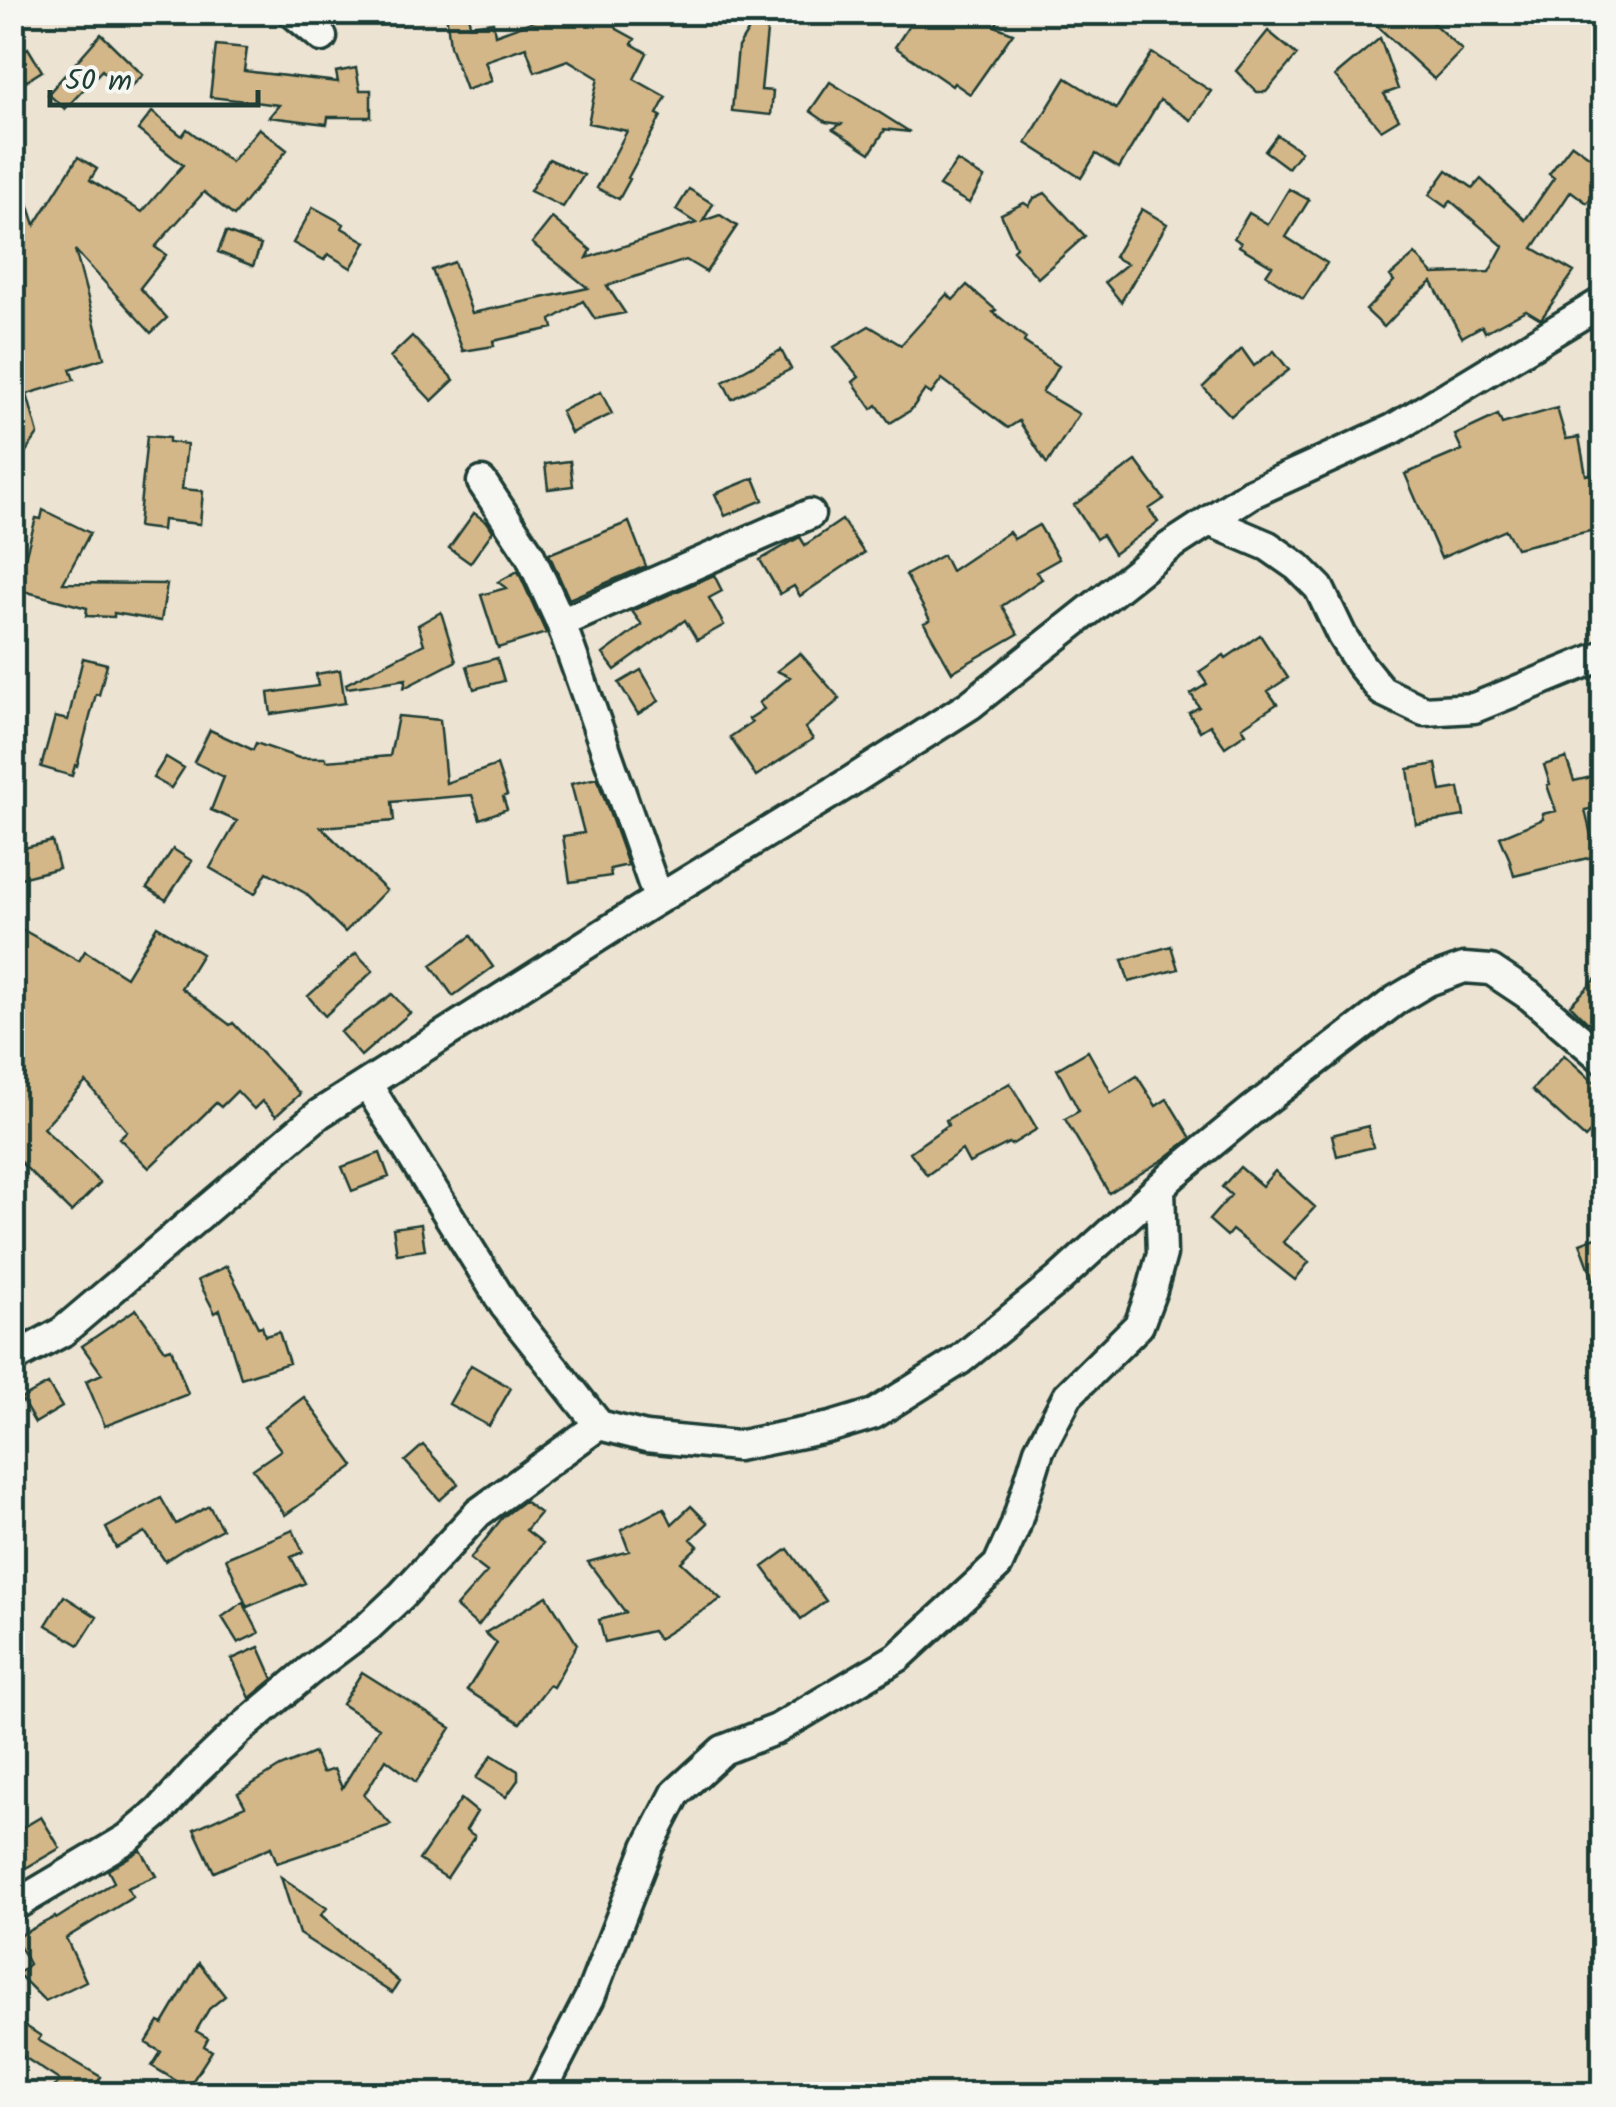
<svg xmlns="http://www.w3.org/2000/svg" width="1616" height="2107" viewBox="0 0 1616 2107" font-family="Kalam,sans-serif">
<rect width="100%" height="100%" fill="#ece3d2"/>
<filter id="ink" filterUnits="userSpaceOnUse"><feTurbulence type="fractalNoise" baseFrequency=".01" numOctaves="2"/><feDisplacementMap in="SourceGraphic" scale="20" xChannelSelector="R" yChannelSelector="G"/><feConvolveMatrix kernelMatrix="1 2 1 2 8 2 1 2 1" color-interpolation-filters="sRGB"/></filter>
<g filter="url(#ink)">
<!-- building -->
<path fill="#d4b788" stroke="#1f3d34" stroke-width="2.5" d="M446 12H468L470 25 493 22 495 35 545 17 543 12H574L579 25 609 12 617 29 635 39 632 44 647 53 634 79 666 97 657 114 661 116 628 178 630 179 619 199 597 188 627 131 588 123 598 78 568 60 535 72 526 47 485 61 492 81 466 90 450 46Z
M760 12H769L761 90 773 91 771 115 732 111 738 47Z
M918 12H1003L995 26 1013 33 970 94 954 83 952 86 895 47Z
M1362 12H1421L1462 50 1434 79Z
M1268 31 1297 55 1266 92H1257L1236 71Z
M101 34 143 75 130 88 120 87 102 70 65 109 48 94Z
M1380 38 1398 89 1384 94 1399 119 1381 130 1335 76Z
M216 45 247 48 244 71 338 82 336 72 356 68 360 90H371V117H328L327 124 269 117 279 105 210 97Z
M28 48 42 71 12 90V58Z
M1152 53 1211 91 1191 120 1160 100 1119 168 1096 154 1081 178 1026 143 1066 78 1116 109Z
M830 82 880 113 910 132 883 129 885 130 870 153 833 129 841 124 826 122 810 111Z
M152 112 182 136 187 129 231 162 259 128 287 150 234 216 204 192 155 247 166 255 140 288 167 318 151 333 75 250 104 358 70 369 74 380 27 394 38 434 12 472V169H17L35 225 78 157 97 169 90 180 142 212 183 165 138 130Z
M1277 135 1301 151 1288 168 1265 151Z
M1572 144 1604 167V181L1587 203 1571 191 1533 248 1574 272 1541 319 1526 310 1485 332 1482 326 1462 337 1432 282 1411 299 1384 327 1366 310 1394 281 1390 276 1415 254 1433 274 1489 272 1503 246 1451 201 1446 207 1429 195 1447 170 1473 188 1481 179 1525 220 1554 178 1549 174Z
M549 159 584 175 563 207 530 191Z
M957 161 984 178 969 203 939 186Z
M689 189 713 204 703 221 720 215 737 226 706 272 686 260 607 286 625 313 595 319 583 301 551 320 553 328 493 341 494 346 463 351 432 270 454 262 472 313 588 288 532 243 552 218 591 250 587 258 696 223 676 210Z
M1289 189 1309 200 1286 237 1327 263 1303 299 1266 275 1272 266 1239 246 1241 243 1234 238 1249 213 1268 224Z
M1045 193 1085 236 1038 278 1013 250 1016 247 1001 214 1024 203 1029 206 1034 198Z
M313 207 344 224 342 228 366 242 351 268 328 254 324 260 293 243Z
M1142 209 1167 224 1121 302 1105 282 1127 264 1114 257Z
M226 232 261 245 253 266 218 252Z
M967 285 996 310 993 312 1026 338 1024 342 1059 366 1042 392 1079 414 1047 464 1019 421 1008 428 942 379 931 394 925 390 911 410 890 423 877 405 872 409 853 382 859 377 834 347 869 326 901 345 947 294 953 300Z
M412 336 454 380 432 401 390 357Z
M1242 349 1254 366 1274 351 1289 370 1244 404 1231 416 1203 387Z
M781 350 791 369 732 399 723 382Z
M601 392 612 414 571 433 561 411Z
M1557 408 1566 439 1579 437 1586 475 1591 474 1603 528 1516 548 1506 530 1441 558 1405 474 1462 450 1455 435 1498 415 1502 424Z
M147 436 169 438V442L187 444 182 489 203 491 200 524 163 520 162 530 138 527Z
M570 461 573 486 548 489 545 464Z
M1136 461 1164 499 1149 509 1158 522 1114 554 1102 535 1096 539 1074 505Z
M754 478 763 500 725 516 715 494Z
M43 510 90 533 63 583 167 584 161 621 114 613V617L86 616 87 608 12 588V559L23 565 36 518 41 519Z
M474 513 488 523 493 531 470 563 449 548Z
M842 520 864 553 800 596 794 586 780 594 760 560 800 537 805 545Z
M629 522 646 566 569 599 549 554Z
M1039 525 1059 559 1036 572 1042 579 1002 606 1018 634 952 672 924 623 930 620 906 575 943 555 951 571 1009 532 1014 539Z
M518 571 546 633 498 648 481 595 506 588 498 582Z
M714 575 722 591 709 598 724 625 697 640 685 620 615 670 603 654 642 625 632 611Z
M441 612 456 661 404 688 406 679 347 688 346 684 424 644 418 625Z
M1260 635 1288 678 1268 691 1277 704 1242 727 1246 733 1225 747 1210 725 1200 731 1189 713 1199 707 1191 694 1207 684 1199 672 1224 655 1226 658Z
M800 653 840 699 805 728 813 739 756 776 730 737 752 722 749 719 764 709 759 703 790 677 777 671Z
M83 658 107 664 99 695 96 694 77 766 75 765 72 776 41 767 55 717 68 720Z
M497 658 504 681 474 689 467 666Z
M340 670 345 703 271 714 268 693 318 686 316 674Z
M641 670 659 701 638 714 619 683Z
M398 716 440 720 446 783 497 765 507 795 503 797 507 809 480 819 472 795 392 802 394 821 321 827 386 890 345 932 305 893 267 872 255 894 210 868 237 821 211 810 224 777 194 762 210 730 253 750 256 743 299 758H326V761L390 756Z
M166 757 184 768 171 788 153 778Z
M1566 758 1574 781 1604 774V806L1585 810 1596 856 1514 876 1509 858 1500 837 1543 819 1542 814 1556 811 1547 785 1550 784 1544 765Z
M1436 764 1441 791 1459 788 1464 816 1416 824 1408 769Z
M597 778 628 865 610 869 611 876 570 882 563 836 584 833 571 784Z
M52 841 59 868 17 879 12 862V851Z
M173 849 192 861 166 900 147 888Z
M157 926 202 954 181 988 230 1025 233 1023 300 1094 276 1116 262 1101 254 1109 237 1091 221 1107 216 1103 149 1168 119 1138 127 1131 86 1082 43 1128 100 1183 71 1212 12 1154V950L23 930 79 961 85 951 126 977Z
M471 936 493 967 453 996 431 965Z
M1171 946 1178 969 1129 982 1122 960Z
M356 953 373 971 325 1016 308 996Z
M1604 971V1007L1588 1023 1570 1005Z
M392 994 410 1013 361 1056 340 1032Z
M1088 1051 1111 1092 1137 1076 1156 1106 1167 1099 1191 1138 1164 1159 1109 1193 1065 1119 1079 1111 1057 1069Z
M1564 1055 1604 1091V1118L1585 1138 1532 1090Z
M1010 1083 1037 1129 1011 1145 1009 1143 969 1163 962 1150 927 1175 910 1152 948 1125 946 1120Z
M1368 1126 1373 1147 1337 1156 1332 1135Z
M380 1153 389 1177 352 1191 342 1167Z
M1240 1167 1262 1186 1275 1171 1315 1207 1283 1242 1309 1262 1295 1280 1232 1230 1227 1236 1209 1220 1231 1195 1222 1187Z
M421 1224 425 1250 397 1254 393 1228Z
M1604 1234V1300H1601L1580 1243Z
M227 1266 258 1327 262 1326 265 1336 279 1332 289 1363 241 1378 220 1310 215 1313 198 1280Z
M136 1309 165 1350 171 1348 188 1394 105 1426 86 1381 102 1374 82 1346Z
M471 1365 511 1388 489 1426 449 1404Z
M48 1384 62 1407 35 1423 21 1399Z
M304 1397 354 1466 285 1515 253 1469 281 1450 264 1427Z
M423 1445 458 1484 440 1500 405 1461Z
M161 1498 176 1524 209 1506 222 1529 182 1550 165 1561 145 1532 116 1548 106 1528Z
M524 1501 540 1513 526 1530 543 1543 478 1626 456 1607 487 1572 470 1559 503 1517Z
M691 1506 708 1523 691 1539 698 1546 681 1562 721 1599 658 1639 652 1631 605 1642 599 1620 626 1613 588 1562 629 1551 621 1530 664 1508 672 1524Z
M293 1530 303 1552 291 1557 305 1583 247 1607 226 1558Z
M788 1549 826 1601 801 1619 763 1567Z
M64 1596 97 1617 79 1645 46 1625Z
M547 1596 577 1644 553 1687 549 1685 520 1723 467 1690 497 1643 485 1633Z
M243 1602 259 1633 238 1643 222 1617Z
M259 1647 273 1679 250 1698 232 1659Z
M362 1672 451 1728 416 1782 386 1759 364 1795 391 1825 277 1863 271 1847 214 1872 194 1829 245 1806 238 1793 280 1767 314 1753 322 1773 334 1769 342 1788 379 1728 342 1704Z
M492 1755 518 1771V1780L506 1797 476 1778Z
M461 1799 477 1812 466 1830 475 1836 447 1878 419 1860Z
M41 1817 60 1848 12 1876V1834Z
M141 1850 156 1876 127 1888 133 1897 66 1938 86 1981 45 2001 18 1974 29 1964 15 1938 55 1917 56 1919 114 1882 108 1870Z
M281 1877 327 1908 321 1915 399 1982 392 1993 299 1934Z
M199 1963 225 1996 209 2009 196 2031 208 2038 204 2046 212 2051 188 2088 152 2066 161 2052 146 2043 159 2022 163 2024Z
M12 2017 41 2036 38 2040 101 2077 90 2094H66L54 2088 59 2080 12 2049Z"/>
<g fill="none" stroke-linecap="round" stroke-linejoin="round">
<defs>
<path id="street" d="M292 12 322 37
M482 482 529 553 561 623 658 898
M1209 521 1268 546 1298 567 1319 588 1342 636 1360 664 1382 691 1424 711 1474 708 1604 655
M561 623 810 514
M367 1084 505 1306 599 1425 646 1437 737 1446 831 1427 874 1414 960 1360 1058 1280 1173 1175 1251 1111 1396 1000 1428 981 1464 968 1491 970 1530 996 1604 1060
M12 1359 62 1332 319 1114 642 909 848 783 970 705 1169 547 1250 494 1393 429 1604 301
M12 1907 128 1838 159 1812 194 1773 236 1733 309 1671 369 1626 402 1595 478 1513 599 1425
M540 2094 590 1997 648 1847 676 1793 723 1750 777 1729 898 1657 998 1565 1015 1527 1039 1450 1068 1395 1139 1325 1152 1290 1162 1254 1160 1188"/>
</defs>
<!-- street casing -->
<use href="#street" stroke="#1f3d34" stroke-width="35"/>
<!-- street -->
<use href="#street" stroke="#f6f6f2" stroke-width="28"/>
</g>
</g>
<!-- margin -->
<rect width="1616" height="2107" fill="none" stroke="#f6f6f2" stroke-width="50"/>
<rect x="25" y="25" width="1566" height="2057" fill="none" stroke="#1f3d34" stroke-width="4" filter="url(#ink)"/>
<!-- scale -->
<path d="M50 90v15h208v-15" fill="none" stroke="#1f3d34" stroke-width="5"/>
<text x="65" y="90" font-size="30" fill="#1f3d34" stroke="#f6f6f2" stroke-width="8" paint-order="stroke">50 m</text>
</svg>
